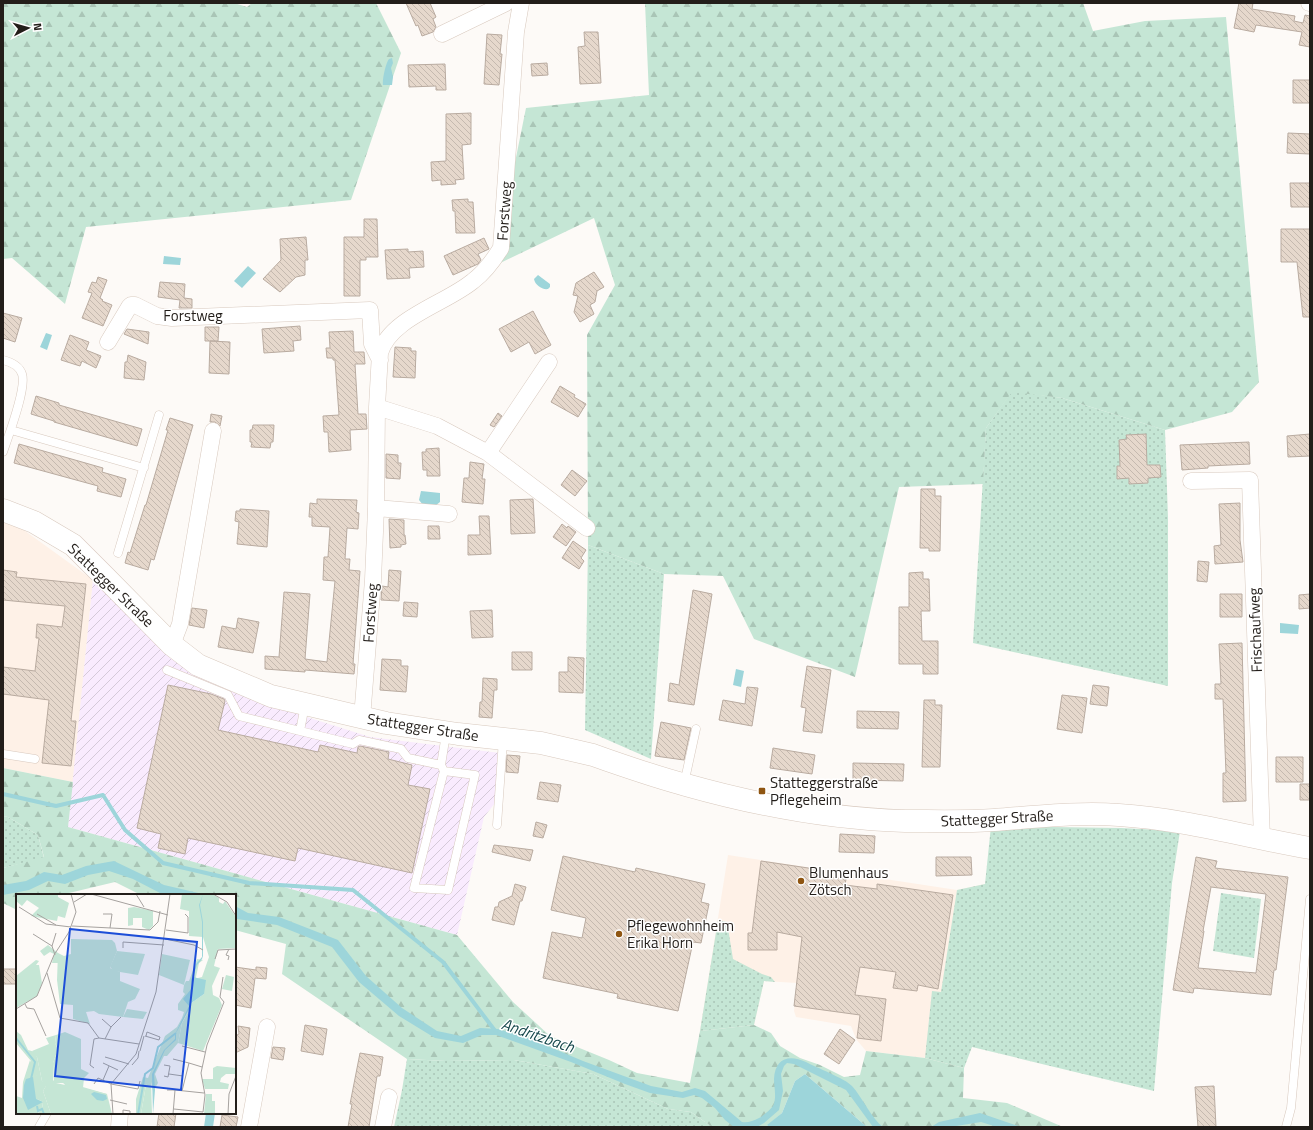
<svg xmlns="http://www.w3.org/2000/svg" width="1313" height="1130" viewBox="0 0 1313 1130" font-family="'Titillium Web',sans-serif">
<defs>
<pattern id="industrial-furrows" width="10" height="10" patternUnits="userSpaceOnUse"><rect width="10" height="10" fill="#f9ebfe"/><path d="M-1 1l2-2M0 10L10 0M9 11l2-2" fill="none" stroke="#d5c9d9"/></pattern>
<pattern id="green-dots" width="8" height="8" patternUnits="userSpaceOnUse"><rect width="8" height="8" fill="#c5e6d5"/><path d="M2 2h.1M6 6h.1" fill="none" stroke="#a9c5b6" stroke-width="1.8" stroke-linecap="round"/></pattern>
<pattern id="forest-firs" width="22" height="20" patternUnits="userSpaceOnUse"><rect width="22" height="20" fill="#c5e6d5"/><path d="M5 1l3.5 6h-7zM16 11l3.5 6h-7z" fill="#a9c5b6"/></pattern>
<pattern id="building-back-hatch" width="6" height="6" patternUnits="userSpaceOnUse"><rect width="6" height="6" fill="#e6d8cc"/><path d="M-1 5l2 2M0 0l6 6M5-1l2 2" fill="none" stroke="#c5b9af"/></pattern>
</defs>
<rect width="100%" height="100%" fill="#fdfaf7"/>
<!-- built -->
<path fill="#fef1e7" d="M3 522 21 528 93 580 73 782 3 768Z
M728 855 957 890 985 884 964 1068 925 1058 866 1051 856 1039 851 1026 796 1017 794 1011 797 983 764 981 754 1025 700 1031Z"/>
<!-- industrial -->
<path fill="url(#industrial-furrows)" d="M93 580 194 672 288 711 370 737 500 753 495 803 484 817 457 935 68 827Z"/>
<!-- green -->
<path fill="url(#green-dots)" d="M1012 391 1062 398 1165 430 1168 518V686L973 643 986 428Z
M588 545 664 574 651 759 585 730Z
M3 816 8 817 38 835 44 858 3 868Z
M991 826 1121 828 1180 831 1172 883 1154 1091 972 1047 964 1068 925 1058 932 991 941 992 957 890 985 884Z
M1221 893 1261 899 1254 958 1213 951Z
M718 920 727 922 733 959 762 974 771 977 775 982 764 981 754 1025 700 1031Z
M407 1059 446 1061 514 1060 593 1074 668 1109 691 1112 712 1127H394L402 1090Z"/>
<!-- forest -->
<path fill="url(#forest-firs)" d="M3 3H234L247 7 252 3H376L401 53 351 200 86 227 65 304 12 258 3 259Z
M645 3H1083L1093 31 1145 21 1226 17 1259 382 1232 412 1165 430 1062 398 1012 392 986 428 983 484 899 487 855 677 754 639 723 576 664 574 588 545 587 335 615 285 594 218 494 266 526 108 649 95Z
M3 768 73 782 68 827 457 935 513 1002 550 1036 609 1060 637 1073 690 1083 700 1031 754 1025 771 1033 780 1046 800 1058 820 1065 844 1077 860 1075 866 1051 925 1058 964 1068 963 1098 1007 1103 1063 1127H867L805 1074 795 1081 782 1113 766 1127H712L691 1112 668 1109 593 1074 514 1060 446 1061 407 1059 282 974 286 944 235 930V895H141L115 882 69 893 68 895H17V910L3 903V868L44 857 38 835 8 817 3 816Z"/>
<!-- water -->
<path fill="#9dd5da" d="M392 58 393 63 391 68 393 77 392 85H383C382 80 386 62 389 59Z
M164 256 181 258 180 265 163 264Z
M248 266 256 273 242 288 234 281Z
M538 275 550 284V287L548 289C542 290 535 285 534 279Z
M46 333 52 335 47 350 40 347Z
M421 491 440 493V502L435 506 423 505 419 500Z
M1280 623 1299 625 1298 634 1280 633Z
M736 669 744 671 741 687 733 685Z
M114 861 164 885 207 895H169L160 893 133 879 109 871 88 875 65 884 48 881 29 890 3 895V885L26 881 44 872 62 875 86 866Z
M235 906 248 913 279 917 338 940 366 976 402 1008 437 1031 461 1036 480 1028 498 1029 526 1037 583 1061 651 1086 682 1092 695 1088 705 1091 742 1122C748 1123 753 1121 759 1118 763 1116 770 1110 773 1106 777 1098 774 1087 774 1079 775 1058 789 1054 806 1062 815 1067 846 1079 852 1086 862 1097 872 1119 883 1127H873L846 1090 794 1064 787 1063 784 1066 781 1074 783 1091 779 1110 764 1123 757 1127H734L725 1120 715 1108 702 1098 694 1095 683 1098 650 1093 625 1084 571 1062 496 1035H482L463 1043 435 1038 399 1016 359 982 332 947 277 925 237 919 235 918Z
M805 1074 867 1127H769L767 1125 782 1113 795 1081Z
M206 1113H215L213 1127H204Z
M980 1113 1021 1127H997L981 1122 950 1127H931L939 1122Z"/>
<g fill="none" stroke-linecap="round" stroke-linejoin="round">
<!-- stream -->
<path stroke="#9dd5da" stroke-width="4" d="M3 794 56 806 103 795 125 830 163 863 249 883 353 890 443 962 496 1032"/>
</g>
<!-- building -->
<path fill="url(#building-back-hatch)" stroke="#b9aba0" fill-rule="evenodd" d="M406 3H430L436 17 433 19 436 27 433 32 422 36 418 25 416 26Z
M1239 3H1253L1252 9 1295 16 1294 21 1303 23 1305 15 1310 16V47L1299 45 1302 32 1256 25 1254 32 1234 28Z
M584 32H598L601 83 580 84 578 47 585 46Z
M487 34 502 35 500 54H502L499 85 484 84Z
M547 63 548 75 532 76 531 64Z
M445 64 446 90H436V86L409 87 408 65Z
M1293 80H1310V103H1293Z
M471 113V144L462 145 464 179 455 180 456 184 441 185V180L432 181 431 162 446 161V114Z
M1288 133 1310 134V154L1287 153Z
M1290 183H1310V207H1291Z
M468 199V202H473L475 233H456L455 211H453L452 200Z
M364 219H377L378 257H366V260H360V296H344V237H364Z
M1281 229H1310V317H1303L1297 262H1281Z
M306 237 308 260H305V275L296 277 280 292 263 279 281 260 280 239Z
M484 238 489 249 478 254 481 260 478 264 453 275 444 256Z
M408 249V252L423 251 424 267 409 268 410 278 387 279 385 250Z
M594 272 604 287 597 291 595 302 590 305 594 314 580 322 574 312 578 296 573 295 576 283Z
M98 277 107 280 100 298 103 300 102 301 112 305 103 326 82 318 92 293 88 292 92 282 96 283Z
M160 282 185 284 184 298 192 299V308H179L180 300 158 297Z
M533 311 551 345 535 354 529 342 511 352 499 329Z
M3 313 22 318 15 342 3 338Z
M300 326 301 340 293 341 294 351 264 353 262 329Z
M205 327H219L218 341H205Z
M127 329 149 332 148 344 124 334Z
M353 331 354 352H364L365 364H355L358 414H366L367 429 350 430 351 450 329 452 328 432H324L323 416 339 415 335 360H333V358H327L326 348H330L329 332Z
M70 335 89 342 86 350 101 356 96 368 82 361 80 366 61 360Z
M210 341 230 342 229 374 209 373Z
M395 347 411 348V351H416L415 378 393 377Z
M128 355 146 362 144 380 124 378 125 362H127Z
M560 386 575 395 574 397 586 404 578 417 551 402Z
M36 396 59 403V405L142 429 137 446 54 422V421L31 414Z
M498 413 502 416 494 427 490 425Z
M211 414 222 416 220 426 215 422H210Z
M170 418 193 425 154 560 151 559 148 570 125 563 128 552 130 553 145 505H146L168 430H166Z
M253 425H274L273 442H271L270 448 251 447 252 442H250V430H252Z
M1146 434 1147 465H1160L1161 477 1148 478V483L1129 484V478L1117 479V466H1120L1119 440 1127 439 1126 435Z
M1310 434V456L1288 457 1287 436Z
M1249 442 1250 464 1208 466V468L1182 470 1180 445Z
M19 444 103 468 102 472 126 479 121 497 97 491 98 486 14 463Z
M439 448 440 476H427V470H423L422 452H426V449Z
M386 454 398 455V463H401L400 479 386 478Z
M470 462 484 464 482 479H485L483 504 462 502 464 478H469Z
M572 470 587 481 575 496 561 485Z
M921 489H935V496H941L940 551H929V548H920Z
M317 499 357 500 356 512 359 513 358 529 347 528 345 559H350L349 570 360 571 353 664H355L354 674 305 670V672L265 669V656L279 657 284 592 310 594 305 659 327 662 335 581 323 580 324 557H328L330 527 312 526V517H309L310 503 317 504Z
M533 499 535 533 511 534 510 500Z
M1240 503V540L1243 562 1215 564 1214 546 1221 545 1219 504Z
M240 509 269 511 267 547 237 544 239 522 235 521 236 511H240Z
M479 516H489L491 554 468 555V535H480Z
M389 519 404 520V535H405L406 544 401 545V547L390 548Z
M562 524 567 528 568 526 576 532 566 546 553 537Z
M428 526H439L440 539H428Z
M573 541 586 550 581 558 584 561 579 569 562 558Z
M1198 561 1209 562 1207 582 1197 581Z
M3 570 17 572 16 577 86 584 71 721H76L71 766 42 763 49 700 3 694V667L35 671 39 638H36L37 624 62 627 65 606 3 600Z
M389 570 401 571 399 601 381 600 382 586 388 587Z
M923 572V579H929L930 611H921L922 641H938V674H923V664H899V607H909V573Z
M693 590 712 594 694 705 668 701 670 683 679 685Z
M1220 594H1242V617H1220Z
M1310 594V608L1299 609V595Z
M404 602 418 603 417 617 403 616Z
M192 608 207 610 204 628 189 625Z
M492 610 493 637 472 638 470 611Z
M238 618 259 622 253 653 218 647 222 626 236 629Z
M1242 643 1246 801 1223 802V773H1226L1223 699H1215V684H1221L1219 644Z
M512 652H532V670H512Z
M568 657 584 658 583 693 559 692V672H568Z
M382 659 401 660V666H408L406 692 380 690Z
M807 666 831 670 822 733 803 731 806 708 801 707Z
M483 678 497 679V690H494L492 718 479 717 480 702H482Z
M168 685 211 694 224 699 225 701 218 730 318 752 320 745 357 753 358 747 360 746 389 752 388 759 412 765 408 785 430 789 412 873 298 848 295 861 188 838 185 854 158 848 161 834 137 828Z
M1093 685 1109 687 1107 706 1090 704Z
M747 687 758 688 752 726 719 720 723 700 745 704Z
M1062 695 1087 698 1082 733 1057 729Z
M924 700H935V705H942L940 767H922Z
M857 711 899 712 898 729 857 728Z
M661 722 691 728 684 760 655 756Z
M773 748 815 755 812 774 770 768Z
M507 755 520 756 518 773 506 772Z
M1276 757H1303V782H1276Z
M853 763 904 764 903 781 853 780Z
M540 782 561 785 558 802 537 799Z
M1300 784H1310V800H1300Z
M536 822 547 825 543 838 533 836Z
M840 834 875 836 874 853 839 852Z
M494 845 533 850 530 861 492 852Z
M563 856 635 872 636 868 705 884 701 902 709 904 701 943 693 942 678 1011 617 998 618 994 543 978 552 932 582 938 586 918 551 910Z
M936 857H971L972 875 936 876Z
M1196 857 1217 861 1215 868 1288 877 1276 970H1274L1271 995 1194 988 1193 993 1173 990ZM1211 887 1266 894 1256 973 1198 968 1204 931H1203Z
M761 861 815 869 814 875 846 879 845 885 877 889V884L953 895 938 989 918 985 917 991 893 988 896 972 860 967 855 995 886 999 881 1041 857 1038 860 1015 794 1006 802 937 777 932V950H748V933H752Z
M515 884 526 887 522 901H520L514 925 492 920 495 907H498L499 902 512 896Z
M235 967 256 970V967L267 968 266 979 255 978 251 1008 235 1005Z
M3 969H17V984H3Z
M305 1025 327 1029 323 1055 301 1051Z
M238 1026 250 1028 248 1047 235 1053V1036L239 1034Z
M840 1029 855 1040 839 1064 824 1054Z
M273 1047 285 1048 283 1060 271 1058Z
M360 1053 383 1057 380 1076H377L369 1127H348L352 1104H350Z
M1214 1086 1216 1127H1198L1195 1087Z
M159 1113H176L174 1127H157Z
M222 1115 238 1117 236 1127H220Z"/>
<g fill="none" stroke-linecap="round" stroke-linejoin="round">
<defs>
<path id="lane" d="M3 360C11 362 19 365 22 374 27 388 8 437 3 452
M11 430 144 468
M118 553 159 415
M167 670 228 695 239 716 300 731 305 705
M300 731 353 744 359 740 401 749 408 758 441 765 446 734
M3 754 35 759
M441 765 444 771 414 888 448 890 475 775 444 771
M684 784 696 729
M497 825 503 740
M39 1127 47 1113
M1286 1127 1291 1108 1310 899"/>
<path id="street" d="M1309 3H1310
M442 34 506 3
M108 342 129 307 131 305H135L157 316 172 318 370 310 372 344 380 360
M377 407 437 426 488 453 549 362
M488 453 587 528
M1191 481 1250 480 1262 840
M376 508 449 514
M172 645 180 624 213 431
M362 718 373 580 376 508 377 407 380 353C390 318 447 303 473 281 485 272 493 261 501 248L516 32 521 3
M119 1127 120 1113
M249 1127 267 1027
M383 1127 389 1097"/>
<path id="secondary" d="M3 510 34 522 73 545 105 577 172 645 198 665 271 696 386 723 458 734 541 743 593 755 607 760C633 769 659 778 686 785 757 805 831 819 905 821 934 821 965 822 994 820 1036 817 1078 812 1119 815 1184 819 1247 837 1310 848"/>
</defs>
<!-- lane casing -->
<use href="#lane" stroke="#d8c9be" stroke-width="9"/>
<!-- street casing -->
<use href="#street" stroke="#d8c9be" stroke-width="17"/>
<!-- secondary casing -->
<use href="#secondary" stroke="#d8c9be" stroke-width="23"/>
<!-- lane -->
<use href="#lane" stroke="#fff" stroke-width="8"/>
<!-- street -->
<use href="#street" stroke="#fff" stroke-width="16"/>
<!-- secondary -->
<use href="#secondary" stroke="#fff" stroke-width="22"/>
</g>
<!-- markers -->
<g fill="#8f5511" stroke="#fff" stroke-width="1.5">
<rect x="758" y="787" width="8" height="8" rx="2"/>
<circle cx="801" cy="881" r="4"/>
<circle cx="619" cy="934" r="4"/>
</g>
<g text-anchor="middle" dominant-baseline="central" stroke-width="3" stroke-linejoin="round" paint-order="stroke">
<!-- street labels -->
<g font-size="15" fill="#231e1a" stroke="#fff">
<text transform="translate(504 211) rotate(-86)">Forstweg</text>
<text x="193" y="315">Forstweg</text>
<text transform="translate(111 585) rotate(44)">Stattegger Straße</text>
<text transform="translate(370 613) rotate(-86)">Forstweg</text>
<text transform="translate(1255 630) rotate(-92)">Frischaufweg</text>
<text transform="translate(423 727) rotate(9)">Stattegger Straße</text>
<text transform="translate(997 818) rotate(-3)">Stattegger Straße</text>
</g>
<!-- poi labels -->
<g font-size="15" fill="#231e1a" stroke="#fff" text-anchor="start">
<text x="770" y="782">Statteggerstraße<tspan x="770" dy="17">Pflegeheim</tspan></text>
<text x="809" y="872">Blumenhaus<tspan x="809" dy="17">Zötsch</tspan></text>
<text x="627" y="925">Pflegewohnheim<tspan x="627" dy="17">Erika Horn</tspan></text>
</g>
<!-- water labels -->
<g font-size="16" font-style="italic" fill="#16484c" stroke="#fff">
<text transform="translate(538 1035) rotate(19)">Andritzbach</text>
</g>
</g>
<!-- overview -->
<g transform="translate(16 894)">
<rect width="220" height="220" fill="#fdfaf7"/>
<path d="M0 0H42V3L53 9 49 24 42 22 41 27 15 22 23 14 11 6 6 12 0 7ZM166 0H196L203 4V8L207 10 209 7 220 23V54L202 55 198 72 204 74 196 92 197 101 203 104 206 111 187 157 162 149 166 129 174 115V110L188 100 182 84 186 83 193 63 187 43 173 42V17L164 15ZM118 13 137 17V32L133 36 126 33V24H117V31L112 32V14ZM32 51 42 59V69H36L38 60 34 58 28 62 24 57ZM101 57 129 60 122 81 98 77 94 73ZM146 60 174 66 168 91 143 81ZM20 66 23 67 20 71H23L26 89 21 102 0 114V82ZM210 81 218 83 216 97 206 95ZM111 115 131 118 127 125 107 123ZM40 141 39 149 42 155 37 169V186L40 189 49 191 46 187 91 200 96 220H35L27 197 30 192 26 187 21 163 16 157 33 150 30 144ZM14 166 21 182V205L27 208 26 215 21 220H0V202L6 204 7 188ZM201 172 220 174 219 180H210L205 184 204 188 213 190 212 195H189L186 185H197V174ZM135 187 136 220H125L130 191ZM190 200H196V207H199V220H188Z" fill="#c5e6d5"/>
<path d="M55 45 96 46 99 49 101 57 94 74 104 78V87L124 95 119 105 112 108 107 123 83 120 78 117 70 118 74 130 57 125V111L44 110 41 86 42 59 48 62 55 60ZM181 65 187 66 183 69 177 97 169 105 176 111 166 129 162 149 151 162H148L139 180 142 189 137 197 135 188 130 191 125 220H120V205L127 183 132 184 149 142 161 133 166 124 168 118 162 116V110L169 100 167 98 168 91 170 87H173ZM0 137 5 141 12 156 19 158 21 163 26 187 32 189 27 197 35 220H21L26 215 27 208 21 205V182L16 180 13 172 15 167 0 149ZM49 138 65 145V175L73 179 68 184 67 194 91 200 87 201 82 199 77 202 83 208 66 195 64 197 47 189H38L37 169 42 155 39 149 40 141Z" fill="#c5e6d5"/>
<path d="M91 205 92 213 90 215 93 220 83 219V210L88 214 87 208Z" fill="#c5e6d5"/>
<path d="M187 0 184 11 187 28V62L186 65 181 71 177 83 190 86 188 100 174 110V113L160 139V146L149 156 138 180 139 196 137 220 136 180 148 156 159 145V141L161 136 173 112 167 105 176 94 175 86 180 70 186 63V28L183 11ZM17 183 20 205 27 208 12 216 7 204 8 191 10 185ZM78 198 90 201 91 205 87 207 81 206 75 200Z" fill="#9dd5da"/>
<path fill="none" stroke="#9dd5da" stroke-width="2" d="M0 144 19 168 15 185M21 212 22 217 26 215 28 220M122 220 129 180 137 174 142 153 160 139"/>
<path fill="none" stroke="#a6a29f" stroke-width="1" d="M75 0 152 21M120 0 128 13M197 0 211 8 220 22M58 8 71 0M3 13 30 30 55 33M21 20 40 31M87 20H96L94 34M56 32 134 36 142 28 144 17M150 36 172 39V23L169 20M17 40 36 52 39 61M149 45 178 51 187 56M36 52 40 39M107 54V48L148 51M199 65 202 56 220 55M212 66 213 62 210 61 213 55M31 79 44 124 72 129 83 144 123 150M9 110 11 114 18 115 30 142M0 115 21 102 38 61 53 38 60 18 55 0M86 125 95 133 89 145M95 133 105 123M129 142 143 146 144 143 131 138 130 142M166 152 189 158M124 157 128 142M89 163 113 170M157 165 173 169 166 197M87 169 102 176M173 169 186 173M116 171 122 164 123 157M78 174 74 171 78 145 83 144M153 180 167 182M148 182 152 183 154 172 148 171M87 186 93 172M78 190 82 184 95 190 122 195 124 187M151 196H159L157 220M159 196 188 199M94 206 111 210M158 215 187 218M187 218 189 201 185 179 191 151 208 108 204 103 207 83M97 220 95 190 120 160 140 98 154 0M107 220V216L114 217V220M212 220 213 200 220 182"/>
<path fill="#1d4ed8" fill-opacity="0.15" stroke="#1d4ed8" stroke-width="2" d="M54 35 181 48 165 196 39 182Z"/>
<rect width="220" height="220" fill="none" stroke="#231e1a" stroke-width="2"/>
</g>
<!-- border -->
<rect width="1313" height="1130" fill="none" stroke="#231e1a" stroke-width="8"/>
<!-- north arrow -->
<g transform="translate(28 28) rotate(84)" stroke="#ffffff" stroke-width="3" paint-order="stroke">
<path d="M0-3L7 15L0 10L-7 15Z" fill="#231e1a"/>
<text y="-6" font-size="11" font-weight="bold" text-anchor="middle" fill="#231e1a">N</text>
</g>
</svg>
